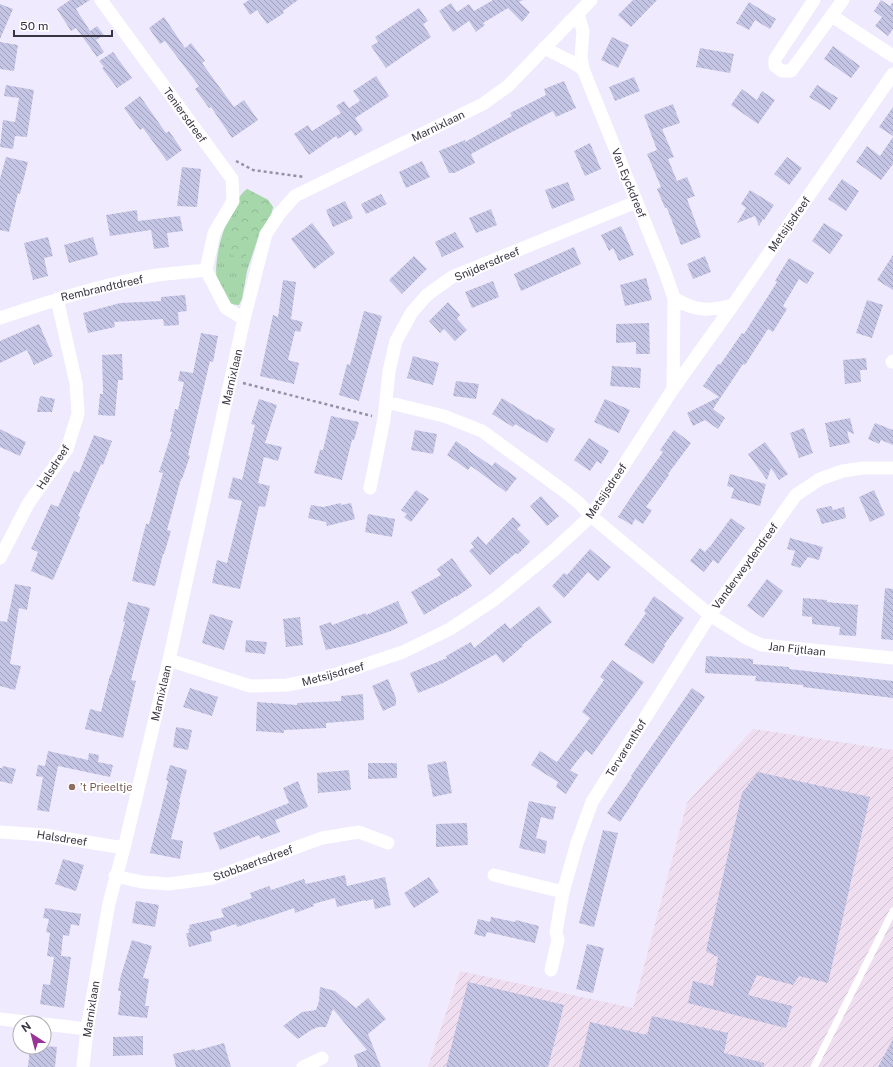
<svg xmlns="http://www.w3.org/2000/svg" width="893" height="1067" viewBox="0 0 893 1067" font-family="'Public Sans',sans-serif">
<defs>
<pattern id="industrial-furrows" width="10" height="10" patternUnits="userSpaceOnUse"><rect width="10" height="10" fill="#eedef0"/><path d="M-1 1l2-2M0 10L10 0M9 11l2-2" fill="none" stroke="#cdbfcf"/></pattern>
<pattern id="grass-tufts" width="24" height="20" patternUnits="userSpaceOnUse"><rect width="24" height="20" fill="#a6d7aa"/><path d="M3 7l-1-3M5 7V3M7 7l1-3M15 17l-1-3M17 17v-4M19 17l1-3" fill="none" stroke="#90b994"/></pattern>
<pattern id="forest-crowns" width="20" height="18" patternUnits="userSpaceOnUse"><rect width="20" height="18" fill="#a6d7aa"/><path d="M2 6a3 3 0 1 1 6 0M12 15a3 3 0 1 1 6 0" fill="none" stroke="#90b994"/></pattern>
<pattern id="building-back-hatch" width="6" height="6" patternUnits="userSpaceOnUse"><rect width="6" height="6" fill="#c4c4e4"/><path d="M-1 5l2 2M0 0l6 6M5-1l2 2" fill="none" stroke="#a0a0ba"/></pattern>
</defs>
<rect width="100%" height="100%" fill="#f0eafe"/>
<!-- industrial -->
<path fill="url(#industrial-furrows)" d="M753 729 893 750V1067H428L460 971 633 1008 687 803Z"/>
<!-- grass -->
<path fill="url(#grass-tufts)" d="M247 189 268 200 273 207 271 214 259 235 247 271 242 299 239 305C230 305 227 301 223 293 221 289 218 284 217 280 212 258 229 202 247 189Z"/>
<!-- forest -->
<path fill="url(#forest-crowns)" d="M247 189 268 200 273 207 271 214 253 240 244 260C230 260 225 244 229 232 230 227 234 223 235 218 239 208 241 198 247 189Z"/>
<!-- building -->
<path fill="url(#building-back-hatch)" d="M70 0H90L76 9 90 31 97 26 104 35 96 40 104 52 97 57 76 28 71 31 57 9Z
M249 0H298L283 11 284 13 267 24 257 10 250 15 243 4Z
M493 0H523L519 2 530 12 522 22 508 8 483 23 485 25 476 32 469 21 453 32 439 11 451 3 457 12 469 4 474 11Z
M633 0H657L631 27 618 15Z
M881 0 890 6 893 2V29L888 36 875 26 882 17 874 11Z
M749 2 776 19 770 29 755 20 749 30 736 23Z
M0 4 13 9 0 39Z
M419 8 428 21 423 24 431 37 386 68 371 46 378 42 375 37Z
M164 17 185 48 191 43 205 61 202 63 234 107 244 100 258 120 232 138 211 107 209 108 195 89 199 86 165 41 160 44 149 28Z
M612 37 629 45 618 68 601 60Z
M0 42 18 45 14 71 0 69Z
M833 46 860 66 851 78 824 59Z
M700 48 734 54 730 73 696 67Z
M113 52 132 78 117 88 102 68 104 67 99 61Z
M376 76 389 96 355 118 363 130 355 136 351 130 338 139 336 136 309 155 294 134 308 125 312 131 341 113 336 106 344 101 349 108 360 101 353 91Z
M634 77 640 91 615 101 609 87Z
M564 81 576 108 556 117 553 111 510 133 471 154 475 163 454 173H449L439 151 465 140V142L512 116 510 113 546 95 544 89Z
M6 85 34 90 27 137 15 136 13 149 0 147 3 120 15 122 19 98 4 96Z
M817 85 838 98 830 110 809 97Z
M742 89 757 100 762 91 775 100 758 124 731 105Z
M140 96 166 133 169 131 182 150 167 161 143 128 140 130 124 108Z
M673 104 680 123 662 129 674 157 668 159 677 181 687 177 695 196 687 199 701 237 681 245 667 208H665L657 189 661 187 647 154 657 150 644 115Z
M893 107V136L879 127Z
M893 137V164L881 180 856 162 867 146 880 156Z
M590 143 601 169 585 176 574 151Z
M6 157 28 162 20 194 18 193 9 232 0 230V179Z
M787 157 802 168 789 185 774 174Z
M422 161 430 177 406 188 399 172Z
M182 167 201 169 197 207 177 206Z
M842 179 859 191 846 211 828 199Z
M568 182 575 200 552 209 545 190Z
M750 190 774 205 764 220 763 219 759 226 755 216 737 223 746 208 741 204Z
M381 194 387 204 366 214 361 204Z
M345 201 353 218 333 227 326 210Z
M491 209 497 225 476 233 469 218Z
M137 210 138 221 180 216 183 231 167 233 169 247 154 249 151 230 110 236 106 215Z
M312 223 335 253 314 269 291 239Z
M824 223 843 235 830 254 812 241Z
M621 226 634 255 619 261 613 248 609 251 601 235Z
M455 232 464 247 442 257 435 242Z
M48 237 53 256 44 258 48 276 33 280 24 243Z
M93 237 98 255 69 263 64 245Z
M574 247 581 264 521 291 514 274Z
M893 255V290L877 280Z
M414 256 427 269 402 294 389 280Z
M705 256 711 272 693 279 687 264Z
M789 258 814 273 807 284 799 279 783 306 787 309 773 332 768 329 745 365 743 364 713 409 725 418 718 429 705 420 693 426 687 413 719 397 703 386 718 364 720 365 742 333 744 334 777 282 775 281Z
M646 278 652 300 625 306 620 285Z
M283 280 296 282 291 319 303 322 300 332 295 331 288 360 299 363 294 384 260 376 273 315 278 317Z
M493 281 499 297 472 308 465 292Z
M185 295 187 311 178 312 179 325 164 326 163 319 114 322 115 327 88 333 83 313 120 303 161 301V297Z
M867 300 883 305 872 338 856 333Z
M448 302 460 315 457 319 467 330 455 341 444 329 440 333 429 321Z
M364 311 382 316 359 401 339 395 347 364 350 365Z
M649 323 650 354H636V342L616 343V324Z
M39 324 53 356 34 365 27 350 0 363V341Z
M201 333 218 336 213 362 210 361 188 455 190 456 182 479H181L167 530 171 531 164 554H163L155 586 132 581 141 543 146 524H149L163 473 159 472 172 432H170L175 409 178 410 184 382 178 381 180 371 193 373Z
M122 354 123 380H118L115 416 98 415 100 394H103L102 355Z
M413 356 439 363 433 385 407 378Z
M866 358 867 370H860L861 382 845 384 843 360Z
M612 366 641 368 640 388 610 386Z
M456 381 479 384 476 399 453 396Z
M40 396 55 399 52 412H37Z
M502 398 537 420 538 419 555 429 547 443 515 424 513 427 492 414Z
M259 399 277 405 265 443 282 447 278 461 264 457 258 483 270 486 265 507 259 506 240 589 212 583 217 560 227 563 242 501 228 498 233 477 242 480 255 425 251 424Z
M605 399 630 410 619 433 594 422Z
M331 416 359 422 354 440H352L342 480 314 473 320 450H323Z
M850 418 854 434 847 431 850 443 830 447 825 423Z
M875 423 893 430V445L881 440 879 444 868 439Z
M804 428 813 453 799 458 790 433Z
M0 429 26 442 20 456 0 447Z
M415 430 437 434 433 454 411 450Z
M674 430 691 443 668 474 669 475 646 507 652 510 643 524 635 519 632 525 618 517 635 491 663 452 660 450Z
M94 435 112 441 103 465 101 464 78 516 80 517 53 580 31 571 38 552 31 549 51 504 58 507 74 471 79 473Z
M589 438 609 451 601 464 597 461 590 471 574 460Z
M456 441 469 450 468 452 469 451 492 466 495 462 517 478 506 492 471 466 468 470 447 455Z
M765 442 788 474 779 480 771 468 767 480 748 454Z
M730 474 766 484 760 506 731 498 734 488 727 486Z
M416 490 429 499 411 522 404 517 407 514 401 510Z
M874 490 885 515 870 522 859 497Z
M541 496 559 516 547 526 530 506Z
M341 503V505L351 503 355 519 327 526 326 522 308 518 311 505 323 507Z
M831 506 833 510 844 507 846 518 822 524 816 509Z
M368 514 395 519 392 537 365 532Z
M513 517 521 525 517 529 530 542 518 554 516 553 490 575 469 551 474 547 471 543 478 536 486 545Z
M731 518 745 528 718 564 713 560 704 572 690 561 700 548 705 552 709 547V548Z
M790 538 823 547 819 560 808 557 800 568 791 565 795 551 787 549Z
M590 549 611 567 598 581 588 572 564 598 552 586 564 573 567 575Z
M452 558 472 586 456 597V596L424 615 411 592 441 575 437 569Z
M767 579 783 591 763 618 747 606Z
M15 584 31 587 27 610 19 608 10 664 21 666 15 690 0 686V621L7 622Z
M885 588 893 589V640L881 639Z
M654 596 684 618 664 645 665 646 653 664 624 645 646 613 644 611Z
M803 598 827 600V602L858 605 856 636 839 635 840 627 812 624V617L802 616Z
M398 601 408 623 391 631 353 644 326 650 319 626 331 622 332 625 366 613V615Z
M128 602 150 608 131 680 136 681 123 738 85 729 90 709 101 712 110 675H111L125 622 123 621Z
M539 606 552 622 522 645 523 646 503 663 496 654 443 683 418 693 410 673 447 658 446 656 471 642 474 648 505 623 510 629Z
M210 614 233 621 224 650 202 643Z
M300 617 303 645 286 647 283 619Z
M246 640 267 642 265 654 245 652Z
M706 656 753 659V664L789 667V669L893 681V698L803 687V685L755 681 756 676 705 673Z
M612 660 644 682 592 755 586 750 570 770 578 775 566 794 556 787 558 782 531 765 540 751 557 762 590 718 582 712 604 680 600 677Z
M388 679 396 698V705L383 711 372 686Z
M190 688 218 697 212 716 183 707Z
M692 688 705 697 637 795H638L620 822 607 813 632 777 631 776Z
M363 694 364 720 326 723V728L284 730V733L256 731 257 702 297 705V703L341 701V696Z
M176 727 192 730 188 750 173 747Z
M48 751 88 760 89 753 99 755 98 762 113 765 110 777 58 766 49 812 37 810 43 777 36 776 38 765 45 766Z
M446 761 452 793 433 797 427 765Z
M368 763H397V778L368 779Z
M170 765 187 770 179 802 180 803 171 839 183 841 180 859 150 853 168 781 166 780Z
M3 766 16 769 12 784 0 781V768H2Z
M349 770 351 790 318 793 317 773Z
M758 772 870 797 828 983 799 976 793 985 757 975 748 995 792 1006 786 1028 688 1003 693 981 713 986 718 957 706 951 742 793Z
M298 781 308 807 275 820 280 832 261 839 259 835 220 850 213 833 289 803 283 788Z
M529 801 556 807 553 820 541 817 536 838 547 841 545 854 519 848Z
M467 823 468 845 436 847V824Z
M603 830 618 833 594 927 579 923Z
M63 859 84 865 76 891 55 884Z
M345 875 347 886 385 877 391 905 375 909 373 899 366 901V900L337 907 335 898 313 904 314 906 295 913 294 908 260 920V919L237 927 236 924 210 932 212 941 189 947 186 933H189L188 929 190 928 189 925 224 917 221 909 252 898 250 893 269 886 271 890 304 879 306 884Z
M429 877 439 892 414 908 404 893Z
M136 901 159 905 155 927 132 923Z
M45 908 81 914 79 926 71 924 69 936 63 935 61 956 71 957 64 1008 40 1004 43 984 50 985 54 957 47 956 50 933 46 932 49 919 43 918Z
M491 917 515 922 516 920 539 926 535 943 487 932 485 937 474 934 478 919 490 922Z
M132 940 152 946 143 978 149 979 145 1006H149L147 1018 118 1015 121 991H118L121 975Z
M587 944 604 948 593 993 576 989Z
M468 982 564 1005 548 1067H446Z
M320 987 335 991 356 1008 368 998 386 1019 368 1034 381 1067H358L354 1055 367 1050 333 1009 326 1027H318L311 1030 298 1039 283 1026 302 1012 316 1010 319 1001Z
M652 1016 728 1033 724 1053 764 1063V1067H579L590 1022 647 1035Z
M143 1036V1055L113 1056V1037Z
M893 1039V1067H878Z
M224 1043 231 1067H176L173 1054 195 1049V1051Z
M44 1046 57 1047 55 1067H28L30 1047H44Z"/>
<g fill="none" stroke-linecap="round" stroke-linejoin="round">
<!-- path -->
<path stroke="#9691a1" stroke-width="2.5" stroke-dasharray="3 3" stroke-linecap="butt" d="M236 161 253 170 304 177
M243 383 372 416"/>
<!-- service -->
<path stroke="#fff" stroke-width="7" d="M814 1067 893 911"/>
<!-- minor -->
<path stroke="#fff" stroke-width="13" d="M101 0 232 179 233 201 214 233 206 270 226 308 244 319
M814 0 775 59V66L782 71H791L843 0
M578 14 583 31 581 56 583 69 665 272 674 298 673 389
M832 16 893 56
M544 48 570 61 583 69
M674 298C695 312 709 311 733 305
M0 318C51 301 103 284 157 275 173 273 190 272 206 270
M892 362 893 361
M386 402 444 416 482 431 564 491 579 503 591 516 710 615 796 495 820 479 843 471 863 468H893
M370 488 384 419 389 371 396 341 412 312 427 295 452 277 636 202
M0 558 28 504 67 449 78 414 76 383 57 299
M169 660 250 686 287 685 328 677 403 652 450 629 495 599 552 552 591 516 673 389 733 305 893 74
M0 832 44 835 124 848
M494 875 563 892
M115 876 142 882 169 884 213 878 322 838 359 832 388 843
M551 970 558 940 556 932 563 892 577 843 592 802 710 615 748 639 762 645 893 658
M0 1019 36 1023
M44 1024 87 1029
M83 1067 87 1029 109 903 124 848 169 660 244 319 266 234 280 213 295 196 483 104 508 86 591 0
M303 1067 322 1058"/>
</g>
<!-- markers -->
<circle fill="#8d6e63" stroke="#fff" stroke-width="1.5" cx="72" cy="787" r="4"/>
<g text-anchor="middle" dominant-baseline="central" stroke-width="4" stroke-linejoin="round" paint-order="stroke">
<!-- street labels -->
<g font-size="11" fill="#383441" stroke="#fff">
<text transform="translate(185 115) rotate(54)">Teniersdreef</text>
<text transform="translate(438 126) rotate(-26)">Marnixlaan</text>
<text transform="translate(629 183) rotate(68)">Van Eyckdreef</text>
<text transform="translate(789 224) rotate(-55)">Metsijsdreef</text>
<text transform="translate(487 264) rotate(-23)">Snijdersdreef</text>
<text transform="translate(102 288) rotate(-13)">Rembrandtdreef</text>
<text transform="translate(232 377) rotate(-77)">Marnixlaan</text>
<text transform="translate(53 467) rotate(-57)">Halsdreef</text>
<text transform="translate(606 491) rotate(-56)">Metsijsdreef</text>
<text transform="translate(745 566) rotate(-54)">Vanderweydendreef</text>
<text transform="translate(797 649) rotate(6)">Jan Fijtlaan</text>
<text transform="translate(333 674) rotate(-15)">Metsijsdreef</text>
<text transform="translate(161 693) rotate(-77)">Marnixlaan</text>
<text transform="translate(626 748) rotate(-58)">Tervarenthof</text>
<text transform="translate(62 838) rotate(9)">Halsdreef</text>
<text transform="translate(253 863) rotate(-20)">Stobbaertsdreef</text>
<text transform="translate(91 1009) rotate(-81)">Marnixlaan</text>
</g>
<!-- education labels -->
<g font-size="11" fill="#785e54" stroke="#fff" text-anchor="start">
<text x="80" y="787">’t Prieeltje</text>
</g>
</g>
<!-- north arrow -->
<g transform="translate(32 1035) rotate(324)"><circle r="19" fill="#ffffff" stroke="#afaeb3"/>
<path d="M0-3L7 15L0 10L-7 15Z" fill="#9a3397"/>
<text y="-6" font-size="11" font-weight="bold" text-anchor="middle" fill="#383441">N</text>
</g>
<!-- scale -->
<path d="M14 30v6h98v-6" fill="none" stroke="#383441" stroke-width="2"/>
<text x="20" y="30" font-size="12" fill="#383441" stroke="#ffffff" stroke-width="3" paint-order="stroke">50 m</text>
</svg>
